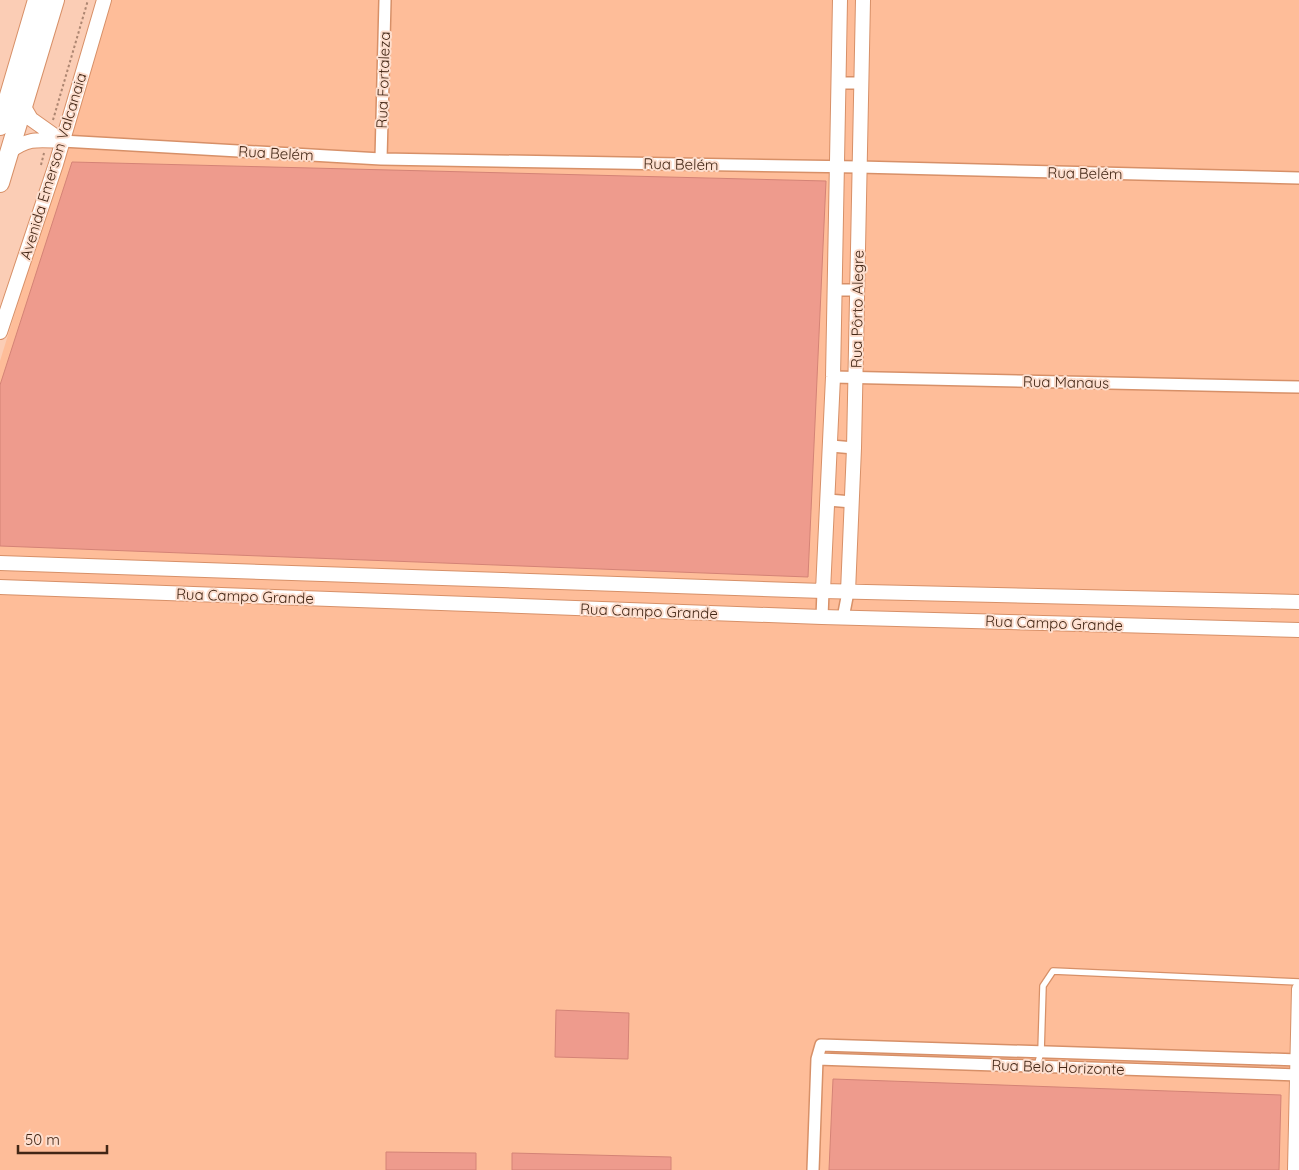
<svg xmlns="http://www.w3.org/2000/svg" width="1299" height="1170" viewBox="0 0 1299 1170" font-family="Quicksand,sans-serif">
<rect width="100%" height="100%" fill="#fbcdb5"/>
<!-- built -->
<path fill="#febd99" d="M109 0H1299V1170H0V361L60 167Z"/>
<!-- building -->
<path fill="#ee9b8d" stroke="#d48376" d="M72 162 826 181 808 577 0 546V385Z
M556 1010 629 1013 628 1059 555 1057Z
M833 1079 1281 1095 1279 1170H829Z
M386 1152 476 1153V1170H386Z
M512 1153 671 1157V1170H512Z"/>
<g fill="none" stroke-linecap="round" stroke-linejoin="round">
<defs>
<path id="service" d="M1037 1066 1041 1052 1043 986 1053 971 1299 982"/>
<path id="minor" d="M838 83H860
M62 141 381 159 859 167 1299 178
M381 159 385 0
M834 290H857
M833 377 1299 387
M831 446 854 448
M828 500 852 502
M822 617 823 591
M843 618 848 592
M817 1059 1299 1075
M813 1170 817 1059 821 1045 1299 1060"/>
<path id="tertiary" d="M24 107 31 119 62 141
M9 152C29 137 39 140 62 141
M0 332 56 164 104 0
M0 563 823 591 1299 602
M0 587 822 617 1299 630
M823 591 833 377 840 0
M848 592 854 448 863 0
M1295 1170 1299 989"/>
<path id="primary" d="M0 126 37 0
M0 183 55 0"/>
</defs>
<!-- service casing -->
<use href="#service" stroke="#d79068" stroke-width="8"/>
<!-- minor casing -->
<use href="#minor" stroke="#d79068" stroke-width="14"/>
<!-- tertiary casing -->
<use href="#tertiary" stroke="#d79068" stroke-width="16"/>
<!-- primary casing -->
<use href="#primary" stroke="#d79068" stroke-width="20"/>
<!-- path -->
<path stroke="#ad8671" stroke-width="2" stroke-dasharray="2.5 2.5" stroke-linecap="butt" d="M53 120 88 0
M41 165 44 153"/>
<!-- service -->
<use href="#service" stroke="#fff" stroke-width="5.5"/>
<!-- minor -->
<use href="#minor" stroke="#fff" stroke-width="11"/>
<!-- tertiary -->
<use href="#tertiary" stroke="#fff" stroke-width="14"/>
<!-- primary -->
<use href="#primary" stroke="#fff" stroke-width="18"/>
</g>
<g text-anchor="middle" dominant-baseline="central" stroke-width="4" stroke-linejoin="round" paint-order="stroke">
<!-- street labels -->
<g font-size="15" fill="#422615" stroke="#fddece">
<text transform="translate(383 80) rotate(-88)">Rua Fortaleza</text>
<text transform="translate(276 153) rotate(3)">Rua Belém</text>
<text transform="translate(681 164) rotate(1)">Rua Belém</text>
<text transform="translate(53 166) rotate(-73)">Avenida Emerson Valcanaia</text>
<text transform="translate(1085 173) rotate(1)">Rua Belém</text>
<text transform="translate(857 309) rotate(-89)">Rua Pôrto Alegre</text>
<text transform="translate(1066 382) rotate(1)">Rua Manaus</text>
<text transform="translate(245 596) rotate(2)">Rua Campo Grande</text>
<text transform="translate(649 611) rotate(2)">Rua Campo Grande</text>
<text transform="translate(1054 623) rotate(2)">Rua Campo Grande</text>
<text transform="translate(1058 1067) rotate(2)">Rua Belo Horizonte</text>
</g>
</g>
<!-- scale -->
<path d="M18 1145v8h89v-8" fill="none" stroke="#422615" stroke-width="2.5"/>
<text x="25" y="1145" font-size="15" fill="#422615" stroke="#fddece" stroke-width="4" paint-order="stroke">50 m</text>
</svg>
